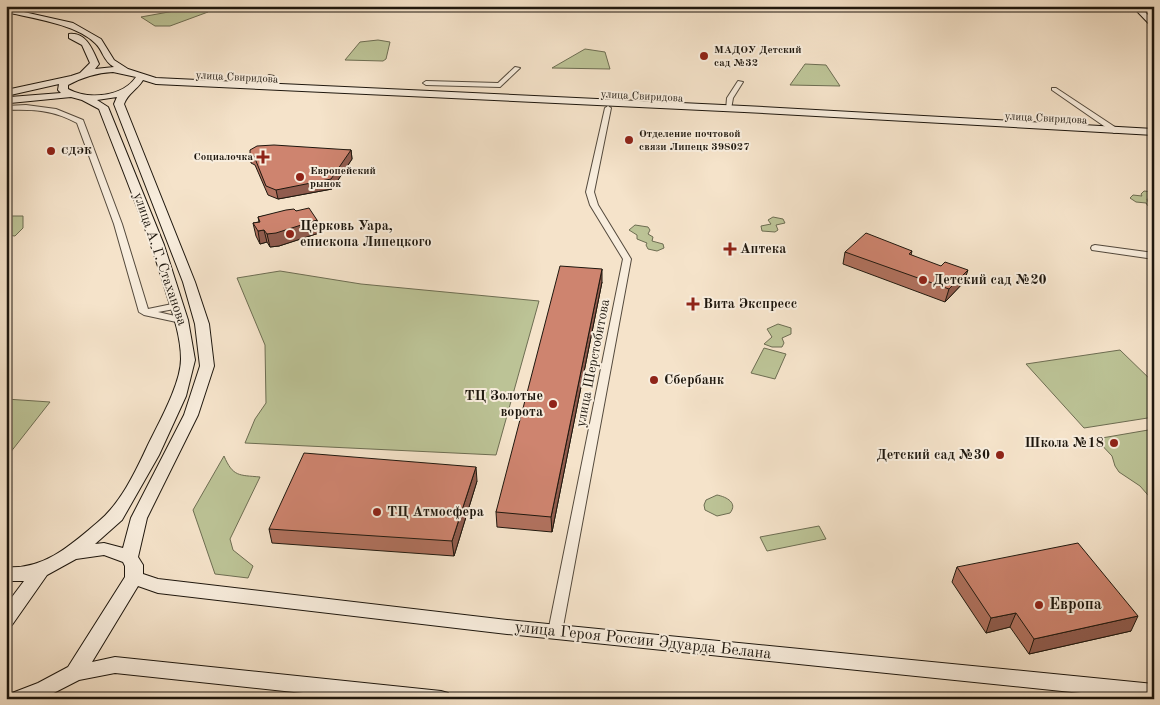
<svg xmlns="http://www.w3.org/2000/svg" width="1160" height="705" viewBox="0 0 1160 705" font-family="'Old Standard TT',serif">
<rect width="100%" height="100%" fill="#f5e3ca"/>
<filter id="stains"><feTurbulence type="fractalNoise" baseFrequency=".004" numOctaves="4"/><feColorMatrix values="0 0 0 0 .2 0 0 0 0 .09 0 0 0 0 .02 0 0 0 .5 -.17"/></filter>
<radialGradient id="worn" r=".72"><stop offset=".6" stop-color="#630" stop-opacity="0"/><stop offset="1" stop-color="#630" stop-opacity=".3"/></radialGradient>
<!-- green -->
<path fill="#bcc396" stroke="#6d6d52" d="M196 7 208 12 170 26H155L141 17Z
M378 40 390 42 386 59 383 61 345 60 360 42Z
M585 49 605 52 610 69 552 68Z
M805 64 826 65 840 86 790 85Z
M1144 191 1154 192V200L1147 199 1148 202H1154V208L1148 206 1146 203 1136 202 1130 198 1133 195 1142 196 1141 194Z
M11 216H23V228L15 236 6 235V221Z
M773 217 783 219 785 223 776 225 778 230 775 232 762 231 761 226 771 224 768 220Z
M635 225 648 227 650 230 648 234 653 237 652 241 663 244 664 248 657 251 648 249 646 245 647 243 637 239V235L629 230Z
M280 271 361 284 539 301 496 455 245 443 255 419 266 403 265 345 237 278Z
M778 324 791 328V334L782 338 784 343 782 347H772L764 344 772 337 767 329Z
M764 348 786 354 775 379 751 373Z
M1120 350 1154 383V417L1084 428 1026 364Z
M6 399 50 402 6 458Z
M1154 429V502L1140 486 1119 472 1115 466 1112 456 1096 439Z
M224 456C233 477 239 475 260 477L230 539 233 550 253 566 248 578 215 574 193 510Z
M717 495C727 497 738 503 730 513L717 516 705 510 704 505 706 500Z
M819 526 826 539 767 551 760 537Z"/>
<g fill="none" stroke-linecap="round" stroke-linejoin="round">
<defs>
<path id="street" d="M515 67 520 68 500 87 426 85 423 83 426 81 498 83Z
M269 75 274 76 264 87H260V85Z
M738 81 743 82 733 98 731 109 726 110 727 98Z
M1052 88H1056L1121 131 1114 133 1052 90Z
M26 105 56 109 83 120 122 224 148 309 177 303 180 304 182 306 180 308 158 312 184 318 186 320 184 322 181 323 144 315 139 312 114 224 77 123C54 110 32 109 6 110V106Z
M608 106 611 108 594 192 598 205 631 259 562 632 560 636 555 637 550 636 548 632 623 259 590 205 586 192 605 108Z
M1095 245 1154 253V259L1092 250 1091 248 1092 246Z"/>
<path id="secondary" d="M1132 6H1140L1154 22V29Z
M6 8 73 23 101 39 114 60 128 69 156 78 744 106 1154 129V135L744 112 156 84 143 80C137 90 128 93 124 104L195 282 209 324 214 366 198 415 147 518 138 557 143 565V574L158 579 507 620 1154 684V699H1139L507 634 158 593 138 586 92 662 115 657 441 691 448 693 451 699H359L115 673 79 680 42 699H9L12 693 38 683 68 667 125 577V566L123 562 104 555 76 559 47 575 12 625 6 627V605L24 581H6V567C44 570 71 545 98 522 120 504 135 473 147 447 158 424 181 384 181 359 181 336 172 311 165 289 147 228 122 169 99 109L82 100 71 97 10 103 6 101 7 98 10 97 61 93 58 90 59 84 6 96V90L71 76 80 73 90 63 82 45 69 38V34C87 32 93 51 99 64L95 69 114 67C103 61 103 50 95 43 76 24 31 18 6 12ZM113 72 136 77C123 97 88 100 68 89V85C83 77 96 73 113 72ZM117 97 114 104 183 282 195 324 200 366 184 415 131 518 123 548 104 543 95 544 122 520 159 455 186 396 195 360 188 320 164 245 108 107 97 100Z"/>
</defs>
<!-- street casing -->
<use href="#street" stroke="#544a3d" stroke-width="2"/>
<!-- secondary casing -->
<use href="#secondary" stroke="#1e170e" stroke-width="2"/>
<!-- street -->
<use href="#street" fill="#f8eddd" fill-rule="evenodd"/>
<!-- secondary -->
<use href="#secondary" fill="#f8eddd" fill-rule="evenodd"/>
</g>
<!-- wall -->
<path fill="#b1725f" stroke="#1e170e" d="M351 150 352 159 332 189 278 199 268 195 255 165 251 163 250 154Z
M296 211 317 220 319 233 279 246 270 247 267 242 260 244 256 236 253 223 259 222 258 217Z
M912 251 911 255 964 282 945 302 843 264 845 252Z
M602 282 552 532 497 527 496 512Z
M477 481 454 556 272 543 269 529Z
M957 567 1131 631 1029 654 1010 627 986 633 952 582Z"/>
<!-- shaded-wall -->
<path fill="#905c4e" stroke="#1e170e" d="M351 150 352 159 332 189 278 199 276 190Z
M317 220 319 233 279 246 270 247 267 234Z
M264 230 267 242 260 244 258 231Z
M602 269V282L552 532 551 517Z
M968 270 964 282 945 302 949 289Z
M476 467 477 481 454 556 452 541Z
M1016 613 1010 627 986 633 991 618Z
M1138 616 1131 631 1029 654 1034 639Z"/>
<!-- building -->
<path fill="#ce846f" stroke="#1e170e" d="M274 145 351 150 331 179 276 190 266 186 254 156 250 154V150L257 146Z
M309 208 317 220 276 233 267 234 264 230 258 231 253 223 260 222 258 217 286 210 294 209 296 211Z
M866 233 912 251 909 254 941 266 945 262 968 270 949 289 845 252Z
M560 266 602 269 551 517 496 512Z
M304 453 476 467 452 541 269 529Z
M1078 543 1138 616 1034 639 1016 613 991 618 957 567Z"/>
<!-- markers -->
<g fill="#8f2418" stroke="#f8eddd" stroke-width="2">
<circle cx="704" cy="56" r="5"/>
<circle cx="629" cy="140" r="5"/>
<circle cx="51" cy="151" r="5"/>
<path d="M260.5 149.5h5v5h5v5h-5v5h-5v-5h-5v-5h5z"/>
<circle cx="300" cy="177" r="5"/>
<circle cx="290" cy="234" r="5"/>
<path d="M727.5 241.5h5v5h5v5h-5v5h-5v-5h-5v-5h5z"/>
<circle cx="923" cy="280" r="5"/>
<path d="M690.5 296.5h5v5h5v5h-5v5h-5v-5h-5v-5h5z"/>
<circle cx="654" cy="380" r="5"/>
<circle cx="553" cy="404" r="5"/>
<circle cx="1114" cy="443" r="5"/>
<circle cx="1000" cy="455" r="5"/>
<circle cx="377" cy="512" r="5"/>
<circle cx="1039" cy="605" r="5"/>
</g>
<g text-anchor="middle" dominant-baseline="central" stroke-width="4" stroke-linejoin="round" paint-order="stroke">
<!-- far-poi labels -->
<g font-size="11" font-weight="bold" fill="#1e170e" stroke="#f8eddd" text-anchor="start">
<text x="714" y="50">МАДОУ Детский<tspan x="714" dy="13">сад №32</tspan></text>
<text x="639" y="134">Отделение почтовой<tspan x="639" dy="13">связи Липецк 398027</tspan></text>
<text x="61" y="151">СДЭК</text>
<text x="253" y="157" text-anchor="end">Социалочка</text>
<text x="310" y="171">Европейский<tspan x="310" dy="13">рынок</tspan></text>
</g>
<!-- far-street labels -->
<g font-size="11" fill="#1e170e" stroke="#f8eddd">
<text transform="translate(237 78) rotate(3)">улица Свиридова</text>
<text transform="translate(642 97) rotate(3)">улица Свиридова</text>
<text transform="translate(1046 119) rotate(3)">улица Свиридова</text>
</g>
<!-- poi labels -->
<g font-size="14" font-weight="bold" fill="#1e170e" stroke="#f8eddd" text-anchor="start">
<text x="300" y="226">Церковь Уара,<tspan x="300" dy="16">епископа Липецкого</tspan></text>
<text x="740" y="249">Аптека</text>
<text x="933" y="280">Детский сад №20</text>
<text x="703" y="304">Вита Экспресс</text>
<text x="664" y="380">Сбербанк</text>
<text x="543" y="396" text-anchor="end">ТЦ Золотые<tspan x="543" dy="16">ворота</tspan></text>
<text x="1104" y="443" text-anchor="end">Школа №18</text>
<text x="990" y="455" text-anchor="end">Детский сад №30</text>
<text x="387" y="512">ТЦ Атмосфера</text>
</g>
<!-- street labels -->
<g font-size="14" fill="#1e170e" stroke="#f8eddd">
<text transform="translate(160 259) rotate(71)">улица А. Г. Стаханова</text>
<text transform="translate(593 363) rotate(-79)">улица Шерстобитова</text>
</g>
<!-- near-poi labels -->
<g font-size="16" font-weight="bold" fill="#1e170e" stroke="#f8eddd" text-anchor="start">
<text x="1049" y="605">Европа</text>
</g>
<!-- near-street labels -->
<g font-size="16" fill="#1e170e" stroke="#f8eddd">
<text transform="translate(643 641) rotate(6)">улица Героя России Эдуарда Белана</text>
</g>
</g>
<!-- margin -->
<rect width="1160" height="705" fill="none" stroke="#f5e3ca" stroke-width="25"/>
<rect x="8" y="8" width="1145" height="690" fill="none" stroke="#1e170e" stroke-width="2.5"/>
<rect x="12" y="12" width="1135" height="680" fill="none" stroke="#1e170e"/>
<rect width="100%" height="100%" filter="url(#stains)"/>
<rect width="100%" height="100%" fill="url(#worn)"/>
</svg>
